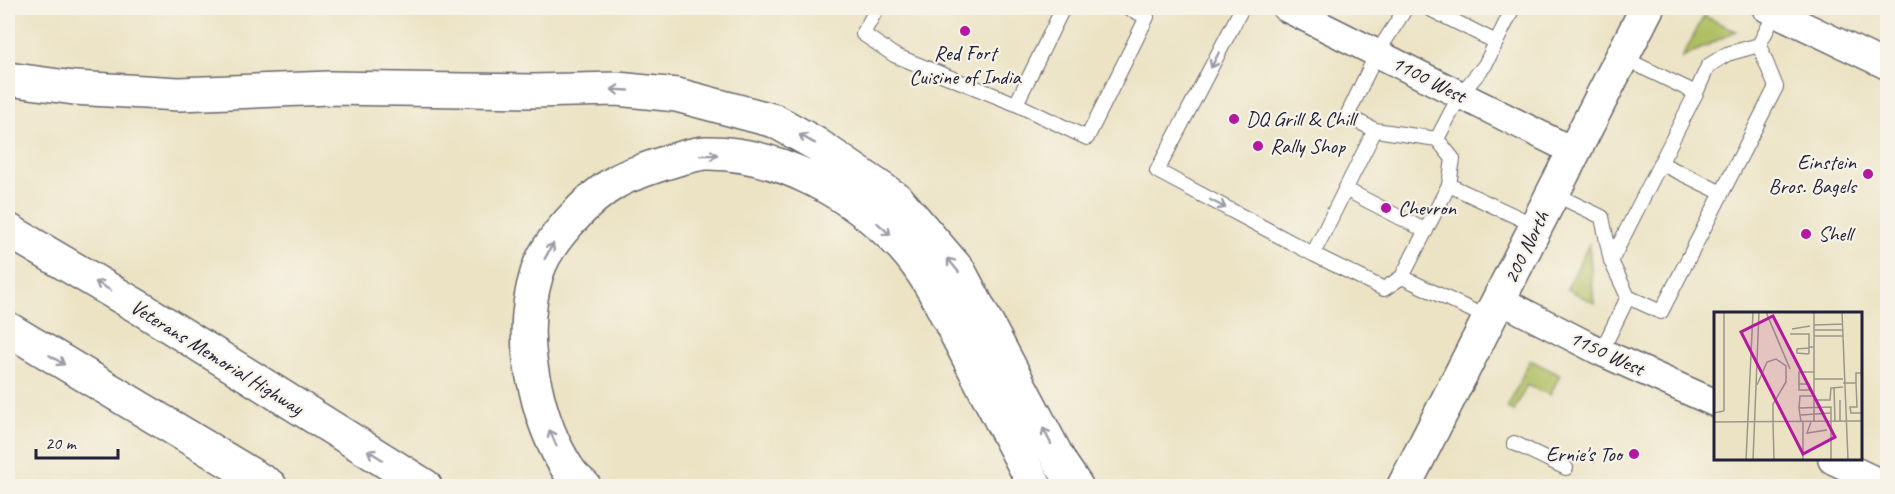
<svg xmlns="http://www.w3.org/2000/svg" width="1895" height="494" viewBox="0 0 1895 494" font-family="Caveat,sans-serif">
<rect width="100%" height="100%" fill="#f7f3e8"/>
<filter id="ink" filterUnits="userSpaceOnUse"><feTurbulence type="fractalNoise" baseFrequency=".0167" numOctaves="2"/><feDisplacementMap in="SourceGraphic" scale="12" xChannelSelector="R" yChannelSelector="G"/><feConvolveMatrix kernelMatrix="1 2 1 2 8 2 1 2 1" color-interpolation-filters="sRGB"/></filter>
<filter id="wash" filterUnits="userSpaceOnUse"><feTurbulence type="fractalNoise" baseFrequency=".008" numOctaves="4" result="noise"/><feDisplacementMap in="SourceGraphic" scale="24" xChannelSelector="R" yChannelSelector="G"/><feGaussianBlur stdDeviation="1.35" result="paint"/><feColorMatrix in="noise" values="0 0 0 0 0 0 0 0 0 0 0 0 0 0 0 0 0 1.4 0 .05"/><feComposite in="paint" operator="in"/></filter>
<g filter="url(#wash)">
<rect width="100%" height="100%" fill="#ece3c4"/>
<!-- green -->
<path fill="#aebe61" stroke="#68704e" stroke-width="1.5" d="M1704 16 1736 31 1682 58Z
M1589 244 1594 303 1567 289Z
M1530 360 1560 375 1550 395 1527 385 1514 411 1507 408Z"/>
</g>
<g filter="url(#ink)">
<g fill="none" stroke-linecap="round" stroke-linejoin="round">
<defs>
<path id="service" d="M877 8 863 34 894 55 1016 104 1087 138 1147 17 1128 8
M1242 8 1157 171 1313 254
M1406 8 1377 53 1347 116 1375 130 1313 254 1384 289 1402 277 1490 319
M1428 8 1496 42
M1621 57 1696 93 1708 66 1727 54 1759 45 1776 12
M1016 104 1063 8
M1375 130 1437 139
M1660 163 1722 193
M1449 185 1536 226
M1345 189 1426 231
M1552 193 1602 217 1611 261 1628 297 1661 312 1776 87 1759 45
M1611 261 1696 93
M1402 277 1449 185 1453 159 1437 139 1460 95 1485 65 1513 8
M1601 352 1628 297
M1514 443 1566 468"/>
<path id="minor" d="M1286 8 1573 151
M1766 8 1888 66
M1500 300 1601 352 1715 403
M1832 460 1887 486"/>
<path id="primary" d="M1404 486 1647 8"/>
<path id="motorway" d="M8 79 74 88 179 94 329 88 533 91 617 89 677 95 775 121 816 144 898 200 959 271 1061 464 1076 486
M8 230 142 309 425 486
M8 329 270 486
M584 486C578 481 572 476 568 469 553 446 542 417 536 390 526 352 525 312 537 273 546 242 588 198 616 182 625 176 637 173 647 169 661 164 692 154 706 153 779 152 853 194 902 246 928 274 944 310 961 343 986 391 1011 439 1035 486"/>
</defs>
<!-- service casing -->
<use href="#service" stroke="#69666b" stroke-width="16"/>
<!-- minor casing -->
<use href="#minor" stroke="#69666b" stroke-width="30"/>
<!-- primary casing -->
<use href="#primary" stroke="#69666b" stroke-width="36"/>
<!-- motorway casing -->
<use href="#motorway" stroke="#69666b" stroke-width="36"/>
<!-- service -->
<use href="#service" stroke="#fff" stroke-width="14"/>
<!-- minor -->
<use href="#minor" stroke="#fff" stroke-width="27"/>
<!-- primary -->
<use href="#primary" stroke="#fff" stroke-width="33"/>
<!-- motorway -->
<use href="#motorway" stroke="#fff" stroke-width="33"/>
</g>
<!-- one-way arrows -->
<defs><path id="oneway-shaft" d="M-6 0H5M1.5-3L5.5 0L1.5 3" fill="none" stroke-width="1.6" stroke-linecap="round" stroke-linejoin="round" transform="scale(1.5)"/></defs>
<g stroke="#9c9ca7">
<use href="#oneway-shaft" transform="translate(1215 60) rotate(117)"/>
<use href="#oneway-shaft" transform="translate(620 90) rotate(-177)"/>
<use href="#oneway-shaft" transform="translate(807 139) rotate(-151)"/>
<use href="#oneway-shaft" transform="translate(709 155) rotate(-1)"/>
<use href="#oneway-shaft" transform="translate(1218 204) rotate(28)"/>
<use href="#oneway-shaft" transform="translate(884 229) rotate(42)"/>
<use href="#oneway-shaft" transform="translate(549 251) rotate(-61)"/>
<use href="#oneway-shaft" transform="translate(953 265) rotate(-129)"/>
<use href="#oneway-shaft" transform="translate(103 286) rotate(-150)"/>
<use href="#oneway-shaft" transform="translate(57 360) rotate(32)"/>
<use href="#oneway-shaft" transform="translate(1047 436) rotate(-117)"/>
<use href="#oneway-shaft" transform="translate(553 438) rotate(-114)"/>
<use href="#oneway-shaft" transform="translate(375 455) rotate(-148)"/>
</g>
</g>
<!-- markers -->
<g fill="#b5179e" stroke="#f7f3e8" stroke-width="2">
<circle cx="965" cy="31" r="6"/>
<circle cx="1234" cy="119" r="6"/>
<circle cx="1258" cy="146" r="6"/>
<circle cx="1868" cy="174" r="6"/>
<circle cx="1386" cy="208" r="6"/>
<circle cx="1806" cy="234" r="6"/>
<circle cx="1634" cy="454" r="6"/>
</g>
<g text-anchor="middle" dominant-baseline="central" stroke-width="4.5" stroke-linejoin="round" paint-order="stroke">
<!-- poi labels -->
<g font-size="21" fill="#22223b" stroke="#f7f3e8" text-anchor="start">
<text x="965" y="53" text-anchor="middle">Red Fort<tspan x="965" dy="24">Cuisine of India</tspan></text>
<text x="1246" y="119">DQ Grill &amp; Chill</text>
<text x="1270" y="146">Rally Shop</text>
<text x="1856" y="162" text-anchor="end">Einstein<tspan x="1856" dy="24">Bros. Bagels</tspan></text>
<text x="1398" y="208">Chevron</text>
<text x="1818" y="234">Shell</text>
<text x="1622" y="454" text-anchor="end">Ernie's Too</text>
</g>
<!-- street labels -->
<g font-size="21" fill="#22223b" stroke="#f7f3e8">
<text transform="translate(1429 79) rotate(27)">1100 West</text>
<text transform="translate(1526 247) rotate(-64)">200 North</text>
<text transform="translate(1607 353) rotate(25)">1150 West</text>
<text transform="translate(217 357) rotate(32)">Veterans Memorial Highway</text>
</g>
</g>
<!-- overview -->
<g transform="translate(1714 312)">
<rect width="148" height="148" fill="#ece3c4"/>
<path fill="none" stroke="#9b968d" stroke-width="1.5" d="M52 0 76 57M100 0V110M128 0 134 148M100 13 129 12M78 17 96 14M100 18H129M76 22H95V35H100M100 24H129M95 35V41L94 42 83 41V37L95 36M100 67H129M129 71H142V61H149M142 71 143 95H136L137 101H149M85 72H95V78H85V60H100M43 73 53 50 62 47 72 54V70L59 92V110M120 75 121 109M100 88H116L117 76 129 75M126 88V109M85 96 86 84H100M0 101 10 99V0M87 103 116 101M0 110 149 109M59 110 60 148M87 110 85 96 117 95V148M89 110V148M97 110 93 121 113 118M32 148 39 0M39 148 45 0"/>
<path fill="#b5179e" fill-opacity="0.15" stroke="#b5179e" stroke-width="3" d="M59 4 121 125 89 142 27 20Z"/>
<rect width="148" height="148" fill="none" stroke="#22223b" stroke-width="3"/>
</g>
<!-- margin -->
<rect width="1895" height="494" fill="none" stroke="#f7f3e8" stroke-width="30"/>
<!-- scale -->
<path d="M36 449v9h82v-9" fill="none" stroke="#22223b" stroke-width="3"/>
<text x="45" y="449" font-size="18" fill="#22223b" stroke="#f7f3e8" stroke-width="4.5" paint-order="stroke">20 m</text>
</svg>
